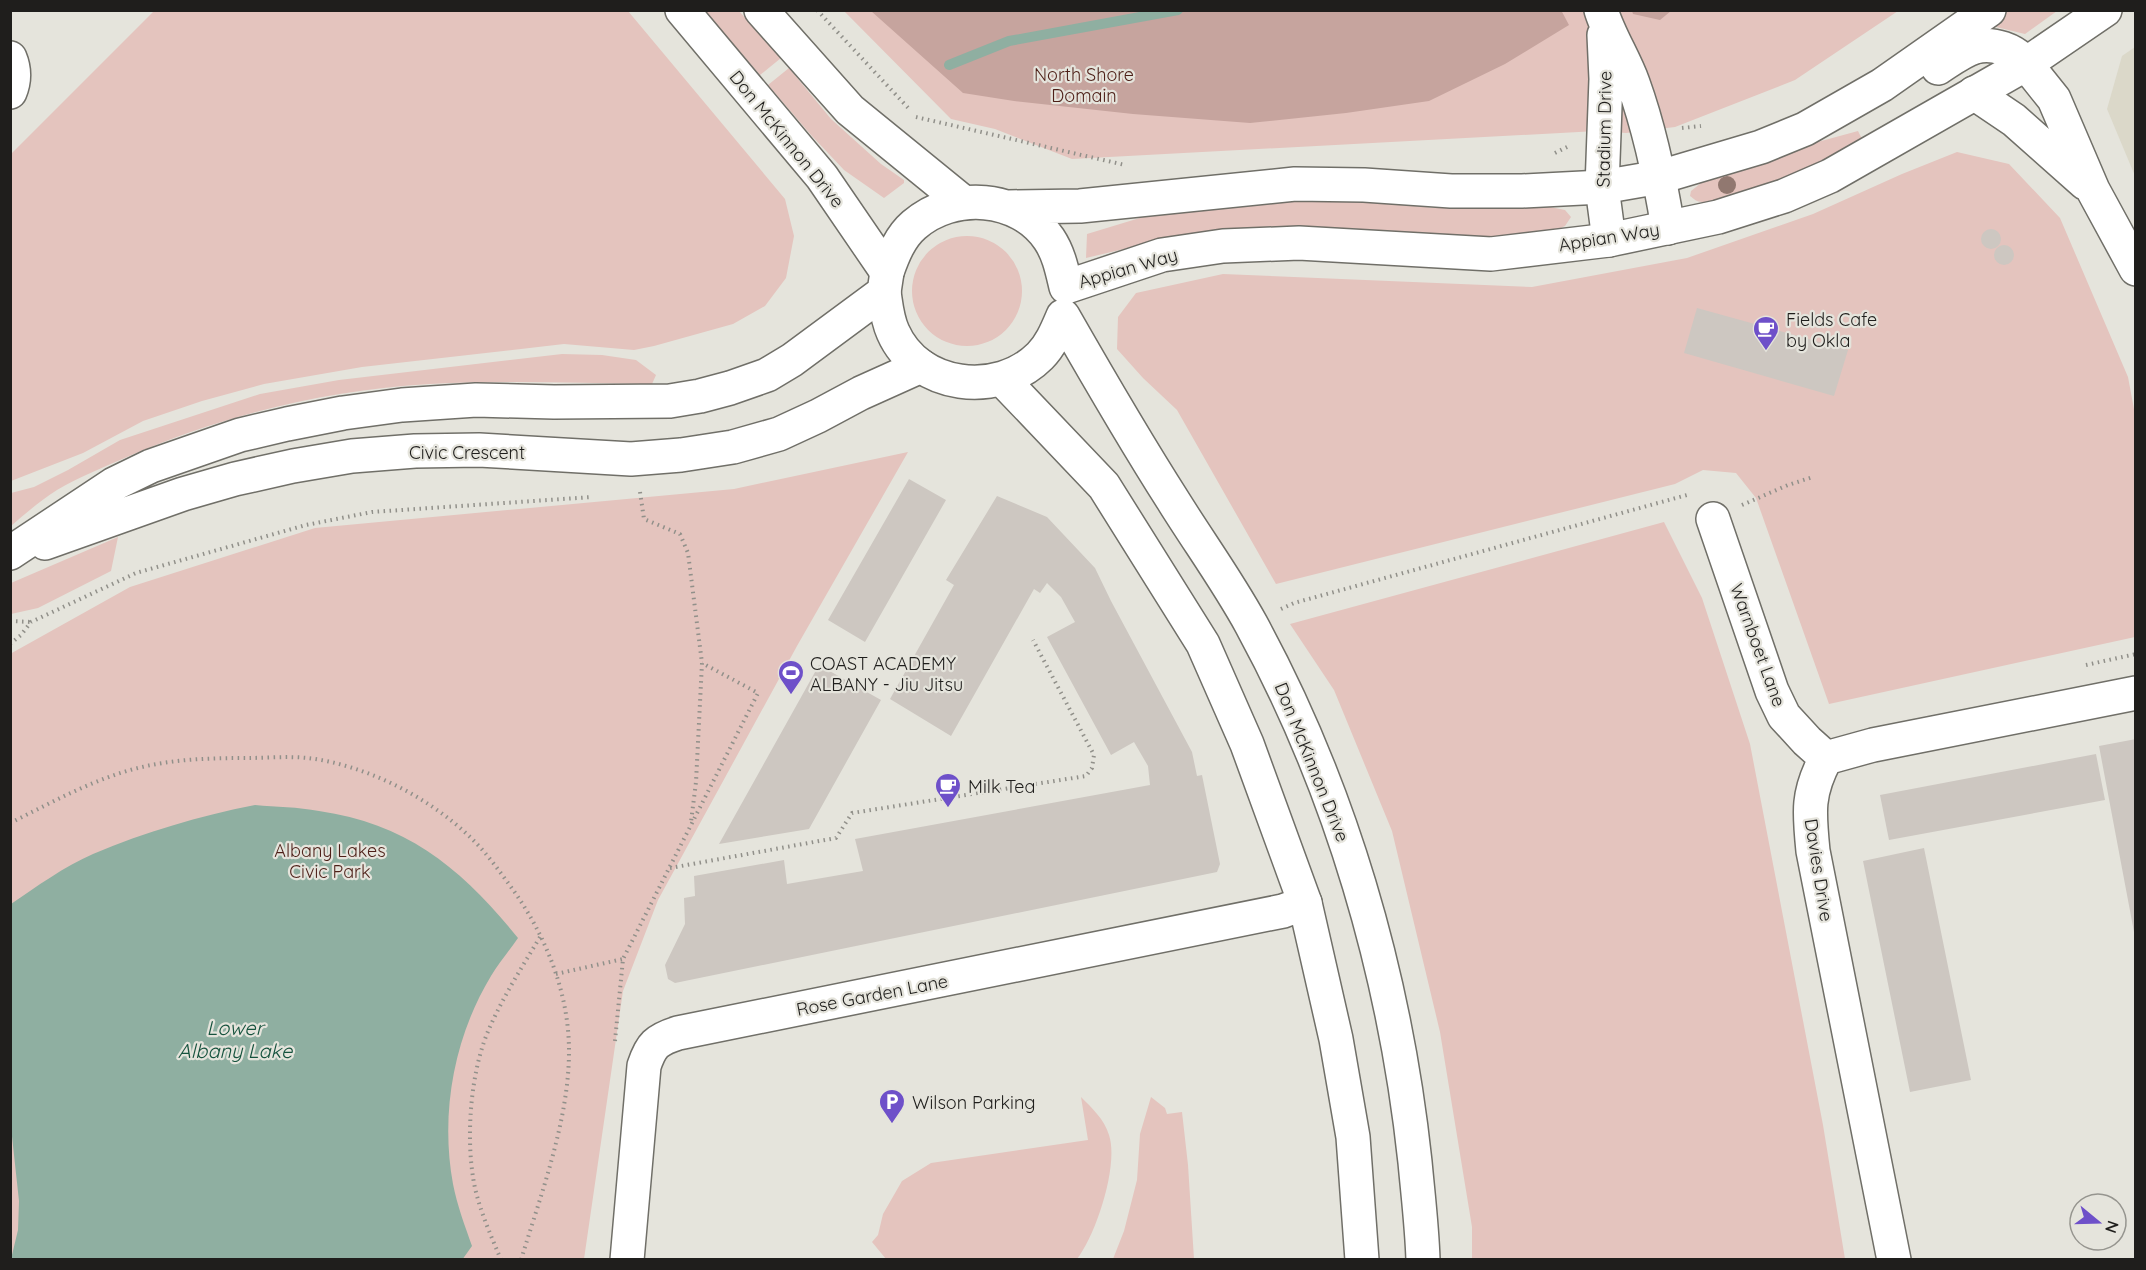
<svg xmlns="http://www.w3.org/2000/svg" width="2146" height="1270" viewBox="0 0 2146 1270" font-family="Quicksand,sans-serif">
<rect width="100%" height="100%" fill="#e5e4dc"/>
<!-- built -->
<path fill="#dbd8c9" d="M2135 47V176L2107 109 2122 56Z"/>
<!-- green -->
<path fill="#e4c4be" d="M154 11H628L785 199 794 236 786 278 765 306 733 324 654 346 634 350 564 344 362 367 264 384 202 401 143 421 83 453 11 481V154Z
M705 11H739L781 58 760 75Z
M844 11H1898L1795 80 1675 127 1626 133 1597 131 1072 159 995 129 951 119Z
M2009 11H2057L2025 34 1992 26 1991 22Z
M789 68 831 119 881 164 904 180V183L884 198 844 170 811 135 768 85Z
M1858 131 1863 141C1824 161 1784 178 1743 193 1730 197 1716 204 1702 202 1697 202 1694 199 1690 196L1691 191 1706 179 1814 143Z
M1957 152 2009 164 2060 218 2128 377 2136 420 2135 637 1829 704 1756 498 1736 473 1703 470 1675 484 1276 584 1177 410 1143 378 1117 349 1118 317 1136 293 1223 274 1532 287 1687 258 1813 214 1902 174Z
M1280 201 1378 202 1435 208 1550 207 1565 210 1571 217 1565 226 1556 230 1521 235 1477 237 1346 228H1247L1170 238 1086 258 1087 234 1143 217 1207 204Z
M912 291a55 55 0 1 1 110 0a55 55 0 1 1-110 0Z
M562 354 602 355 636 360 656 375 652 384C578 383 504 380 430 384 326 390 223 415 127 457 104 467 79 477 57 490 40 501 26 513 11 526V493L34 487 68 470 120 440 260 394 339 380Z
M908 452 797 646 658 900 623 991 584 1259H11L10 654 130 587 315 528 734 489Z
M1664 522 1702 598 1750 744 1823 1125 1845 1259H1472V1227L1440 1032 1392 831 1334 690 1290 624Z
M118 537 111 571 38 608 11 614V583Z
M1081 1097C1092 1108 1104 1119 1109 1135 1119 1165 1096 1235 1077 1259H886L872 1242 878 1235 883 1214 902 1181 931 1163 1088 1140Z
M1151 1097 1165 1108 1167 1114 1182 1112 1188 1165 1194 1259H1113L1124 1231 1137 1180 1140 1134Z"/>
<!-- forest -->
<path fill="#c6a49e" d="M1561 10 1569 25 1505 64 1429 101 1346 113 1250 123 1133 114 1014 101 963 93 871 11Z
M1632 11V10L1671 11 1660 20 1633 14Z"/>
<!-- water -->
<path fill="#8fafa1" d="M255 805C276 807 298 807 319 811 409 824 463 870 518 938 509 951 499 963 491 976 454 1037 440 1113 453 1184 457 1205 465 1226 472 1246L462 1260 11 1259 18 1230 19 1201 10 1118 11 904C36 887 65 866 93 854 145 832 199 816 255 805Z"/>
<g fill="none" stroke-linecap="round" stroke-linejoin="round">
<!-- stream -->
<path stroke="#8fafa1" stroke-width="10" d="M949 65 1009 41 1178 10"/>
</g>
<!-- building -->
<path fill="#cdc7c1" d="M1981 239a10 10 0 1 1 20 0a10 10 0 1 1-20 0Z
M1994 255a10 10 0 1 1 20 0a10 10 0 1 1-20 0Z
M1697 308 1848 350 1834 396 1684 353Z
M909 479 946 500 865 642 828 620Z
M997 496 1047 517 1095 568 1111 601 1192 752 1197 776 1202 775 1220 864 1217 872 675 983 668 979 665 965 685 924 684 898 695 896 694 876 784 860 787 884 863 871 855 839 1150 785 1148 766 1134 742 1111 755 1047 637 1075 622 1061 597 1047 583 1040 593 1034 589 951 736 890 699 954 585 946 580Z
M819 665 881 700 809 829 719 844Z
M2136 739V932H2134L2099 746Z
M2096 754 2105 800 1889 840 1880 795Z
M1924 848 1971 1080 1910 1092 1863 861Z"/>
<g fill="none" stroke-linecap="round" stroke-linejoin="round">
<defs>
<path id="minor" d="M1601 10C1609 36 1624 58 1633 83 1650 130 1660 178 1668 228
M1604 35 1606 79 1602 187 1609 240
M10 58C15 70 15 80 10 92
M2026 64 2054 99 2093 190 2136 269
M1974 93 2014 120 2085 183
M1713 519 1772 691 1784 716 1807 741 1826 758
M45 543 183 494 235 479 293 466 352 456 415 451 479 450 631 459 681 455 733 447 779 434 818 416 861 393 921 366
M10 553 114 484 151 466 240 435 287 424 343 413 402 405 476 400 554 402 670 401 700 396 730 388 767 375 792 360 884 292 887 272
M627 1260 644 1066C651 1045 656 1040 678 1033L1283 911 1305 903
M1894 1260 1813 851C1809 812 1807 793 1826 758L1873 745 2136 693"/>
<path id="major" d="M682 10 822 177 887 272
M761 10 850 110 963 202
M1938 68C1949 61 1962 51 1975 47 1993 42 2015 50 2026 64
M1008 207 1080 206 1295 184 1364 185 1451 191H1522L1602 187 1660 177 1761 147 1805 129 1882 85 1989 10
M887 272C893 255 900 237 914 225 953 191 1019 195 1049 239 1059 254 1062 270 1066 287L1162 255 1223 246 1299 243 1491 254 1609 240 1718 217 1784 196 1830 176 2026 64 2105 10
M884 292C886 305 887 319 893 332 918 389 998 398 1040 356 1051 345 1057 330 1063 316
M1063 316C1099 379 1135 441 1174 502 1199 542 1228 582 1251 624 1341 789 1395 975 1415 1162 1418 1195 1422 1227 1423 1260
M1002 379 1104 486 1203 644 1247 744 1305 903 1336 1039 1353 1137 1362 1260"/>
</defs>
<!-- minor casing -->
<use href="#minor" stroke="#706f68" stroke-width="36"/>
<!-- major casing -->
<use href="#major" stroke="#706f68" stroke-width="36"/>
<!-- path -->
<path stroke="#91908a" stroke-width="4" stroke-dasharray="1.5 4.5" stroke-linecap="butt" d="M817 10 911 111
M916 117 1125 165
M1682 128 1701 126
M1555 153 1569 146
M640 492 644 519 680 534 688 553 702 663 696 782 691 822
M1742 505 1788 485 1813 477
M1281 609 1294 603 1687 495
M10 621 31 622
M10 644 21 635 31 622 136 573 306 525 372 512 592 497
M2086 665 2136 654
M10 823C53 802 95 778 142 767 176 759 211 758 246 758 266 758 288 756 308 758 365 765 427 796 469 836 485 851 498 869 511 887 545 934 569 992 569 1051 569 1120 541 1194 521 1260
M670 868 836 838 852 813 1086 776 1092 768 1094 755 1033 640
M556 974 623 959
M615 1041 623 959 758 693 702 663
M501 1260C490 1233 477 1205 473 1177 466 1133 471 1070 489 1029 503 997 522 967 540 937"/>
<!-- minor -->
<use href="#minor" stroke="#fff" stroke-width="33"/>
<!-- major -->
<use href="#major" stroke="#fff" stroke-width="33"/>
</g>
<!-- trees -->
<circle fill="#917870" cx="1727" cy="185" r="9"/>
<!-- icons -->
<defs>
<symbol id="cafe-pin" viewBox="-11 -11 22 30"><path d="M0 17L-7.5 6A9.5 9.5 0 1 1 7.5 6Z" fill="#6e50c9" stroke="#e5e4dc"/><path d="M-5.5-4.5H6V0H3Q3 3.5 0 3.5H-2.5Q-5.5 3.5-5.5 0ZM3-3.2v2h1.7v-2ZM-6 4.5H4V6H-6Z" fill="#fff"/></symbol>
<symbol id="stadium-pin" viewBox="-11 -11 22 30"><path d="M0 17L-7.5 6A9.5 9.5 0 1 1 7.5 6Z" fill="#6e50c9" stroke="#e5e4dc"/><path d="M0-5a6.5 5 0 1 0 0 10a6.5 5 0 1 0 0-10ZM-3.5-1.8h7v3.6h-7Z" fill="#fff"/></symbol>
<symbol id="parking-pin" viewBox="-11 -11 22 30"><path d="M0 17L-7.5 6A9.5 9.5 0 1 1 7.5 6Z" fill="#6e50c9" stroke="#e5e4dc"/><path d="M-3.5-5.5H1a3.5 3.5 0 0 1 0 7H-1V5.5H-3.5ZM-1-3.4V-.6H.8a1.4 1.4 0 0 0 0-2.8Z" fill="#fff"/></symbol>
</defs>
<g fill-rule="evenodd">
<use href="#cafe-pin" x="1751" y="314" width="30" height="40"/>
<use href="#stadium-pin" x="776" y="658" width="30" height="40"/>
<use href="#cafe-pin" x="933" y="771" width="30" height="40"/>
<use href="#parking-pin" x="877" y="1087" width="30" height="40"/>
</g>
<g text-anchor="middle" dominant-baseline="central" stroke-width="4.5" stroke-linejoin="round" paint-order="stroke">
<!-- park labels -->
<g font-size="18" fill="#4d1f17" stroke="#e5e4dc">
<text x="1084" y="74">North Shore<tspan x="1084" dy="21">Domain</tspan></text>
<text x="330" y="850">Albany Lakes<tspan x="330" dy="21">Civic Park</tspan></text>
</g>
<!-- street labels -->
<g font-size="18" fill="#1f1e1c" stroke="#e5e4dc">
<text transform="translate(1604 129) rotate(-89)">Stadium Drive</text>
<text transform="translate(787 139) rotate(51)">Don McKinnon Drive</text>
<text transform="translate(1609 237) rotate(-9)">Appian Way</text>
<text transform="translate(1128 268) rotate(-16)">Appian Way</text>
<text x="467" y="452">Civic Crescent</text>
<text transform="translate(1758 645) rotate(70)">Warnboet Lane</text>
<text transform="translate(1312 762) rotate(68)">Don McKinnon Drive</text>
<text transform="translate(1819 870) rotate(81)">Davies Drive</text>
<text transform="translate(872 995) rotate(-11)">Rose Garden Lane</text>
</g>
<!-- poi labels -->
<g font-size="18" fill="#1f1e1c" stroke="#e5e4dc" text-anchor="start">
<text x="1786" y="319">Fields Cafe<tspan x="1786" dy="21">by Okla</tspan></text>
<text x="810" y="663">COAST ACADEMY<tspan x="810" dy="21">ALBANY - Jiu Jitsu</tspan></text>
<text x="968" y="786">Milk Tea</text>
<text x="912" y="1102">Wilson Parking</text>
</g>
<!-- water labels -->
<g font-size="20" font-style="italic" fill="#16533e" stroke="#e5e4dc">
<text x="235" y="1027">Lower<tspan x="235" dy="23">Albany Lake</tspan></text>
</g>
</g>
<!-- border -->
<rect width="2146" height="1270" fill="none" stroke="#1f1e1c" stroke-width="24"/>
<!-- north arrow -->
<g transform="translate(2098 1222) rotate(109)"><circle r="28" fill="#e5e4dc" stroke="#96958f" stroke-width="1.5"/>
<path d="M0-4.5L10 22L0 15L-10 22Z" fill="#6e50c9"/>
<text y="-9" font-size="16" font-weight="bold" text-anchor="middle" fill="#1f1e1c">N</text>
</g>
</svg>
